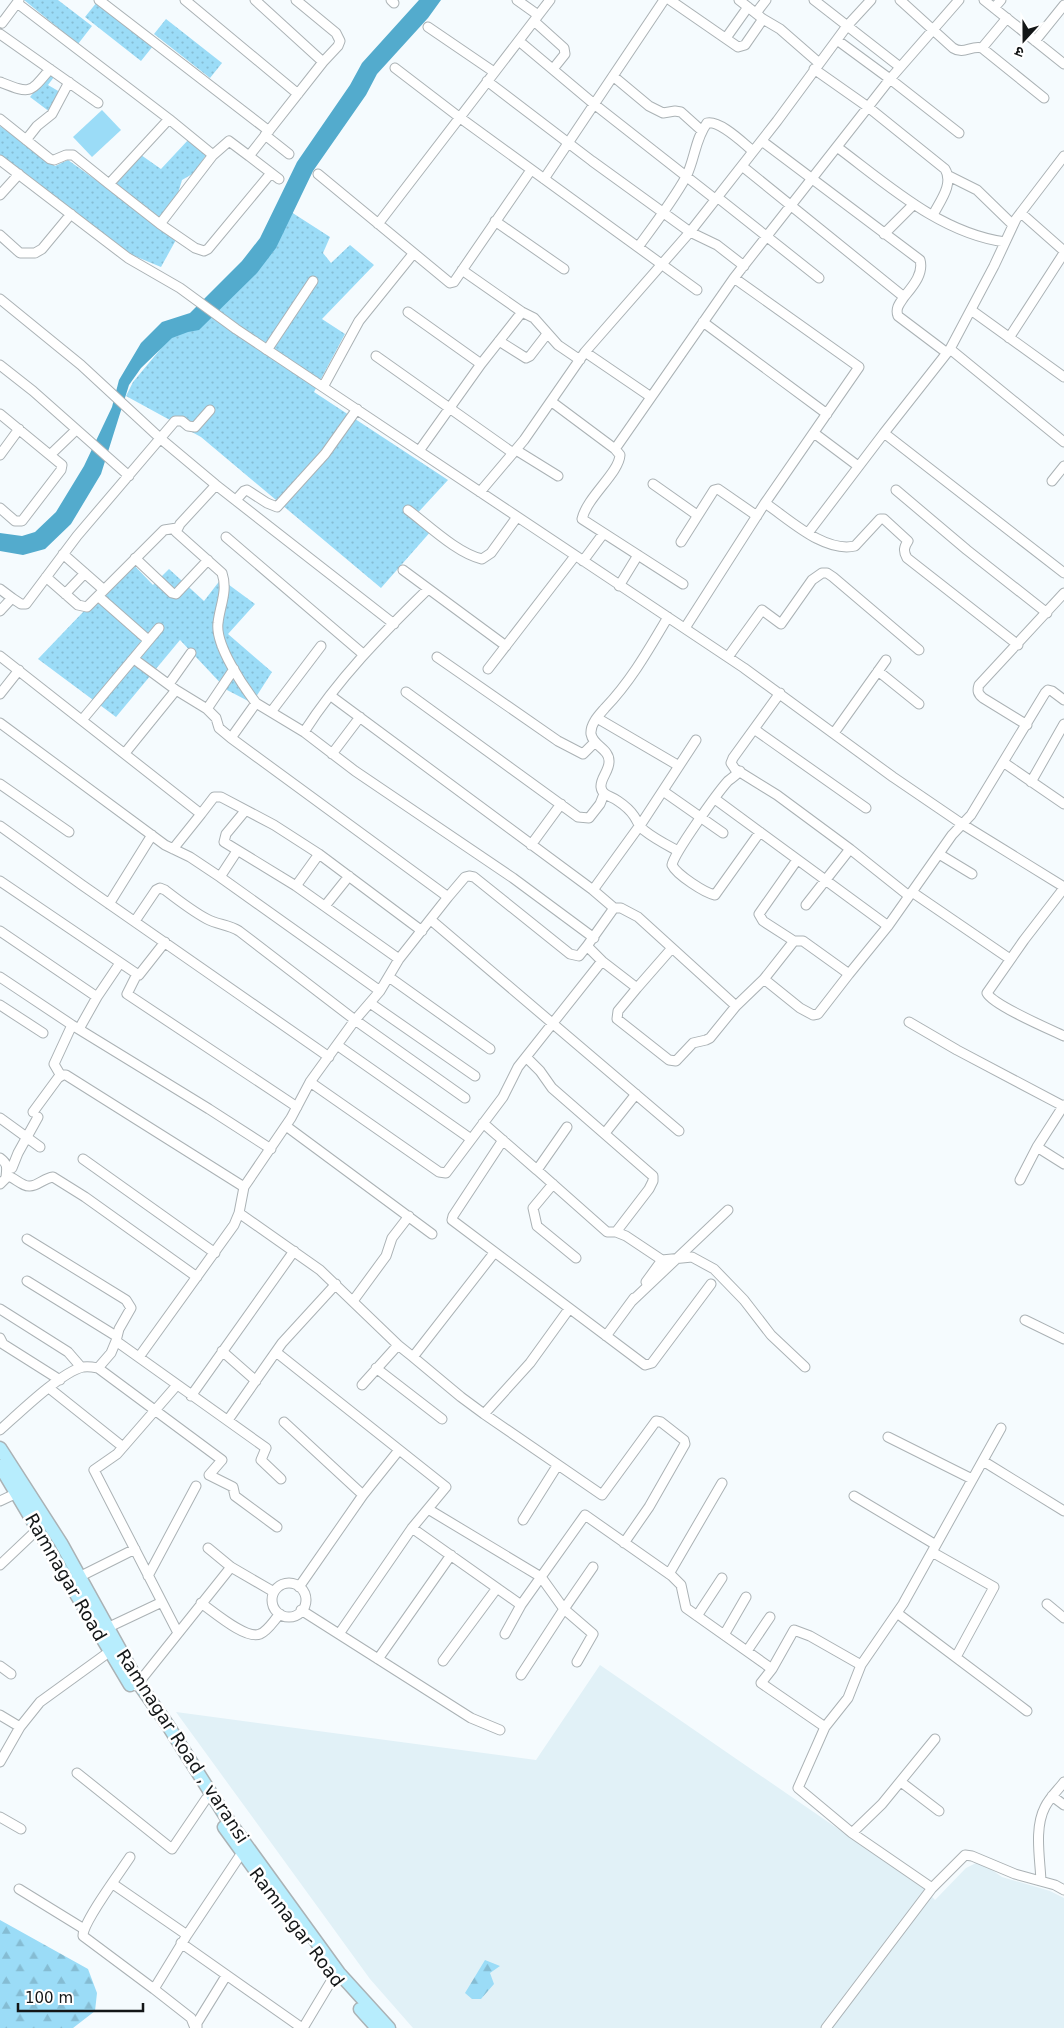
<svg xmlns="http://www.w3.org/2000/svg" width="1064" height="2028" viewBox="0 0 1064 2028" font-family="'DejaVu Sans','Noto Sans Devanagari',sans-serif">
<defs>
<pattern id="green-dots" width="8" height="8" patternUnits="userSpaceOnUse" patternTransform="scale(1.25)"><rect width="8" height="8" fill="#9bdcf7"/><path d="M2 2h.1M6 6h.1" fill="none" stroke="#85bcd3" stroke-width="1.8" stroke-linecap="round"/></pattern>
<pattern id="forest-firs" width="22" height="20" patternUnits="userSpaceOnUse" patternTransform="scale(1.25)"><rect width="22" height="20" fill="#9bdcf7"/><path d="M5 1l3.5 6h-7zM16 11l3.5 6h-7z" fill="#85bcd3"/></pattern>
</defs>
<rect width="100%" height="100%" fill="#f5fbfe"/>
<!-- built -->
<path fill="#e1f1f7" d="M600 1665 924 1888 935 1900 966 1868 976 1863 985 1865 1002 1877 1050 1891 1064 1898V2028H413L370 1979 176 1712 536 1760Z"/>
<!-- green -->
<path fill="url(#green-dots)" d="M24 0H58L92 26 78 44Z
M97 2 153 46 141 61 85 17Z
M166 19 222 63 210 78 154 34Z
M49 74 54 77 48 85 60 92 50 112 30 97Z
M0 126 55 166 68 160 177 238 161 267 132 255 0 156Z
M189 139 208 152 194 173 182 180 172 213 159 218 115 185 141 155 161 169Z
M288 210 330 237 323 253 331 263 350 245 374 265 322 319 345 334 314 392 448 480 413 518 432 530 381 588 201 437 126 396 133 382 179 327 200 320Z
M131 562 153 585 169 569 204 601 221 579 255 604 228 634 272 672 252 703 227 690 180 640 116 717 38 659Z"/>
<!-- forest -->
<path fill="url(#forest-firs)" d="M0 1920 88 1969 97 1993 95 2011 73 2028H0Z
M485 1960 500 1966 490 1973 494 1984 481 1999H472L465 1993Z"/>
<!-- pitch -->
<path fill="#9bdcf7" d="M102 110 121 130 92 157 73 137Z"/>
<!-- water -->
<path fill="#53abcd" d="M419 0H441L428 18 377 74 366 95 313 171 276 248 257 273 199 330 188 332 172 338 141 368 129 385 101 474 71 524 45 549 23 555 0 551V533L22 536 35 532 56 512 84 466 112 407 119 380 141 343 162 322 190 313 242 261 260 238 297 162 350 85 362 63Z"/>
<g fill="none" stroke-linecap="round" stroke-linejoin="round">
<defs>
<path id="street" d="M19 0 17 3 169 119 213 155 229 141 249 156 323 62 338 46 340 41 336 33 296 0
M99 0 269 131
M185 0 298 94
M255 0 323 62
M391 0 394 3
M517 0 538 15
M670 0 738 47 745 45 763 19 739 0
M814 0 900 67
M900 0 953 48C964 55 971 45 982 48L1044 98
M984 0 1064 64
M994 8 1001 0
M756 13 766 0
M763 19 780 29 819 63
M534 21 564 48 565 54 553 69
M0 22 2 23 17 3
M428 27 494 72
M0 34 98 103
M726 38 748 7
M837 40 890 79 959 133
M519 41 594 104 715 199
M1035 41 1064 5
M982 48 1007 18
M395 68 459 117 697 290
M814 69 868 107 945 169C954 184 940 201 933 215
M613 76 649 106 663 113 675 111 681 112 701 130
M487 81 592 161 690 232 717 245 744 266
M0 82C31 94 29 94 50 69
M0 119 50 159 54 160 66 155H73L109 184 169 119
M265 135 289 154
M26 140 37 126 52 114 69 82
M762 141 920 260C924 274 912 287 904 297
M837 147C888 185 940 233 1005 242
M249 156 279 179
M1064 156 1016 219 994 266 950 349 884 433 1064 573
M0 160 128 258 180 288 236 329 744 668 893 777 962 824 1064 887
M742 166 904 297C900 303 895 308 898 316L947 353
M318 174 450 283 454 282 531 170
M949 176 977 190 1013 225
M544 179 664 0
M109 184 160 224 213 155
M0 195 19 174
M717 197 819 278
M1021 213 1064 251
M495 221 564 269
M160 224 195 248 204 251 208 249 271 173
M378 224 550 0
M884 234 914 204
M0 235 20 253H35L42 249 71 214
M638 247C655 224 672 202 686 177 695 159 695 139 707 123 720 120 743 143 753 151
M462 270 522 312 534 318 558 345 580 360
M0 299 81 365 161 439 216 485 394 624
M971 310 1064 377
M408 312 481 364
M703 322 827 414
M1009 338 1064 253
M499 341 526 358 530 356 547 334
M950 349 1064 442
M267 350 313 281
M585 352 651 397
M376 356 513 453
M0 365 33 391 129 476
M323 387 359 321 413 254
M552 402 615 449 620 455C619 473 587 497 582 519L683 584
M0 414 62 465 61 470 22 521H15L0 508
M814 433 858 466
M615 449 734 278 890 79 959 0
M516 450 558 476
M419 451 481 364 522 312
M0 455 19 429
M50 455 76 430
M1052 481 1064 466
M653 484 697 515
M216 485 180 524 176 532 222 573C228 591 220 605 218 623 215 645 243 686 256 703
M896 490 967 550 1047 613
M480 492 524 440 585 352 690 232 777 121 847 26 871 0
M236 500 244 491 247 490 267 503 277 507 325 454 357 409
M765 503C789 519 824 553 855 546L880 519H884L908 541C904 547 903 551 907 558L1018 645
M408 510C428 525 458 554 482 559L491 553 517 517
M808 533 884 433
M226 537 363 654
M681 542 714 490 718 489 757 516
M63 554 104 590
M135 558 172 593 176 594 208 560
M583 561 603 534
M403 570 506 646
M46 577 78 605 87 607 164 530 177 528
M619 586 638 555
M0 589 12 598
M65 594 85 573
M98 596 148 640
M0 611 12 598 21 604H26L77 536 175 421H182L188 426 195 427 210 410
M668 617C649 649 631 681 605 708 599 715 590 724 591 734 593 746 610 749 609 762 609 771 600 779 601 787 602 796 612 796 618 801 624 805 630 810 634 816 638 822 639 827 645 831 655 839 667 845 678 851
M685 628 765 503 859 367 734 278
M0 656 201 814 214 797H221L274 825 319 854 296 886 399 959 380 991 355 1020 310 1082 291 1118 244 1187 239 1213 234 1225 139 1357
M437 657 558 741 583 754 595 742
M728 657 762 610 781 624 812 580 822 573H827L833 577 919 650
M488 669 575 556
M878 671 919 704
M169 684 191 653
M176 690 207 709 234 669
M406 692 578 817 589 818 600 804 604 794
M780 693 733 758 731 763 735 769 777 795 850 849
M0 694 19 670
M331 696 593 890
M207 709 216 718 219 728 231 738 448 897 399 959
M271 712 321 646
M597 718 679 766
M82 720 159 628
M0 723 165 845 190 857 220 877 380 991
M1027 725 983 698C978 694 977 691 979 685L1064 593
M754 729 866 808
M304 732C338 679 382 634 427 590
M834 733 886 660
M231 738 256 703 304 732 355 771 513 878 594 938
M125 753 176 690 134 659
M332 754 360 717
M1003 762 1064 804
M740 771C736 775 732 778 728 781 718 792 674 853 672 865 677 875 705 893 715 895L760 832
M1031 782 1064 724
M0 784 69 832
M663 791 723 833
M715 799 888 926
M245 811 226 834 224 842 296 886
M0 826 82 885 329 1057
M531 845 561 804
M173 849 201 814
M319 854 422 931
M939 854 972 874
M220 877 237 851
M0 881 137 974 139 975 165 942
M1064 888 1024 940 987 993C993 1005 1049 1029 1064 1036
M912 892 1010 959
M448 897 465 877 469 876 474 877 570 954 579 956 587 946
M109 904 152 835
M806 905 850 849 909 896
M325 906 349 876
M614 908H621L638 917 736 1006 764 979 794 941H803L849 974 888 926 952 835 971 815 1045 693 1048 690 1052 691 1064 700
M431 920 679 1131
M135 921 156 890 160 888 165 890C178 900 192 911 207 919 218 925 228 924 239 931L355 1020 465 1098
M0 931 97 997 79 1029
M794 941 763 921 759 914 797 860
M672 948 637 988 602 961 587 946 614 908 593 890 643 821 696 740
M137 974 127 994 297 1107
M0 977 72 1025 209 1109 271 1149
M389 977 490 1049
M764 979 800 1008 813 1015 818 1014 849 974
M637 988 618 1011 617 1019 669 1060 676 1061 693 1043 706 1040 710 1038 736 1006
M97 997 120 963
M370 1003 475 1076
M0 1005 43 1033
M909 1022 957 1050 1063 1106
M337 1045 471 1139
M526 1057 540 1071 552 1088 653 1176V1181L649 1189 616 1232
M61 1076 54 1064 72 1025
M310 1082 439 1172 446 1173 503 1097 518 1067 602 961
M33 1112 58 1078 63 1075H66L244 1187
M0 1118 40 1147
M483 1123 537 1170 567 1127
M286 1126 432 1234
M605 1133 636 1094
M503 1140 453 1216 452 1220 645 1365 652 1363 711 1284
M1037 1147 1064 1164
M0 1158C8 1164 7 1167 6 1177
M83 1159 215 1253
M12 1168 18 1153 38 1117
M537 1170 607 1232H616L626 1236 662 1260 692 1257 714 1269 744 1300 771 1335 805 1367
M1020 1180 1037 1147 1064 1105
M0 1184 8 1176C15 1178 23 1187 30 1186 38 1186 44 1178 53 1177L85 1197 197 1277
M553 1184 533 1208 537 1226 576 1258
M239 1213 320 1270 398 1345 413 1357 494 1253
M27 1239 126 1300 131 1308 119 1329 116 1341 266 1448 261 1460 281 1479
M27 1281 116 1336
M646 1282 662 1260
M353 1301 386 1256 392 1238 409 1216
M631 1302 728 1210
M0 1309 68 1352 81 1367
M1025 1320 1064 1339
M606 1336 634 1298
M0 1338 3 1344 60 1380
M116 1341 111 1353 98 1368 222 1460 209 1475 233 1487 235 1496 277 1527
M222 1351 256 1381
M276 1352 446 1487 412 1528 339 1634
M413 1357 461 1397 484 1414 530 1363 569 1309
M376 1368 442 1419
M362 1385 398 1345
M49 1388 123 1447
M191 1396 294 1251
M484 1414 602 1495 656 1421 661 1422 684 1440 685 1444 649 1507 624 1543
M228 1420 282 1343 336 1284
M284 1422 363 1495
M0 1430C18 1414 61 1372 83 1367 89 1366 93 1367 98 1368
M888 1437 972 1479
M983 1461 1064 1511
M854 1496 936 1545
M0 1501 17 1493
M428 1509 541 1577 564 1609 521 1675
M523 1520 557 1466
M412 1528 521 1605
M208 1548 231 1567 274 1592
M932 1552 994 1587 956 1657
M0 1565 38 1529
M669 1574 722 1483
M148 1576 196 1486
M79 1577 135 1549
M272 1600a17 17 0 1 1 34 0a17 17 0 1 1-34 0Z
M299 1587 363 1495 399 1450
M162 1602 178 1633
M201 1603C214 1612 246 1640 260 1634 268 1631 274 1620 280 1614
M1047 1604 1064 1618
M301 1610 471 1718 500 1730
M897 1613 1027 1711
M697 1616 722 1578
M107 1628 162 1602 94 1470 117 1454 177 1385
M505 1634 521 1605 585 1515 672 1576 681 1585 686 1608 772 1669 761 1683 825 1727
M724 1635 746 1597
M747 1651 770 1617
M378 1659 451 1555
M443 1661 497 1588
M577 1662 593 1634 564 1609 593 1567
M0 1666 11 1674
M772 1669 794 1630 810 1636 861 1665
M136 1686 231 1567
M0 1715 20 1727
M0 1762 20 1727 40 1702 109 1652
M77 1773 172 1849 206 1799
M901 1782 939 1811
M1052 1796 1064 1805
M0 1817 21 1829
M852 1833 882 1804 935 1739
M130 1857C121 1871 82 1923 83 1936L154 1989 187 1935 241 1854
M1041 1881C1040 1858 1034 1828 1045 1807 1050 1797 1058 1790 1064 1782
M113 1884 187 1935
M932 1888 852 1833 798 1788 825 1727 848 1698 861 1665 903 1604 1001 1428
M19 1889 84 1929
M181 1943 302 2028
M154 1989 191 2018 195 2028
M197 2028V2023L226 1976
M303 2028 333 1978
M826 2028 932 1888 965 1855 972 1856 1015 1874 1055 1885 1064 1890"/>
<path id="secondary" d="M0 1448 61 1543 139 1684 167 1724 226 1817 339 1973 389 2028
M0 1466 130 1685
M224 1827 297 1928
M360 2009 377 2028"/>
</defs>
<!-- street casing -->
<use href="#street" stroke="#abb2b5" stroke-width="11"/>
<!-- secondary casing -->
<use href="#secondary" stroke="#abb2b5" stroke-width="15"/>
<!-- street -->
<use href="#street" stroke="#fff" stroke-width="9"/>
<!-- secondary -->
<use href="#secondary" stroke="#b7edfd" stroke-width="12"/>
</g>
<g text-anchor="middle" dominant-baseline="central" stroke-width="5" stroke-linejoin="round" paint-order="stroke">
<!-- street labels -->
<g font-size="18" fill="#131617" stroke="#fff">
<text transform="translate(66 1577) rotate(60)">Ramnagar Road</text>
<text transform="translate(183 1746) rotate(57)">Ramnagar Road , varansi</text>
<text transform="translate(297 1927) rotate(53)">Ramnagar Road</text>
</g>
</g>
<!-- north arrow -->
<g transform="translate(1024 40) rotate(201)" stroke="#ffffff" stroke-width="4" paint-order="stroke">
<path d="M0-4L9 19L0 12L-9 19Z" fill="#131617"/>
<text y="-8" font-size="14" font-weight="bold" text-anchor="middle" fill="#131617">उ</text>
</g>
<!-- scale -->
<path d="M18 2003v8h125v-8" fill="none" stroke="#131617" stroke-width="2.5"/>
<text x="25" y="2003" font-size="15" fill="#131617" stroke="#ffffff" stroke-width="4" paint-order="stroke">100 m</text>
</svg>
